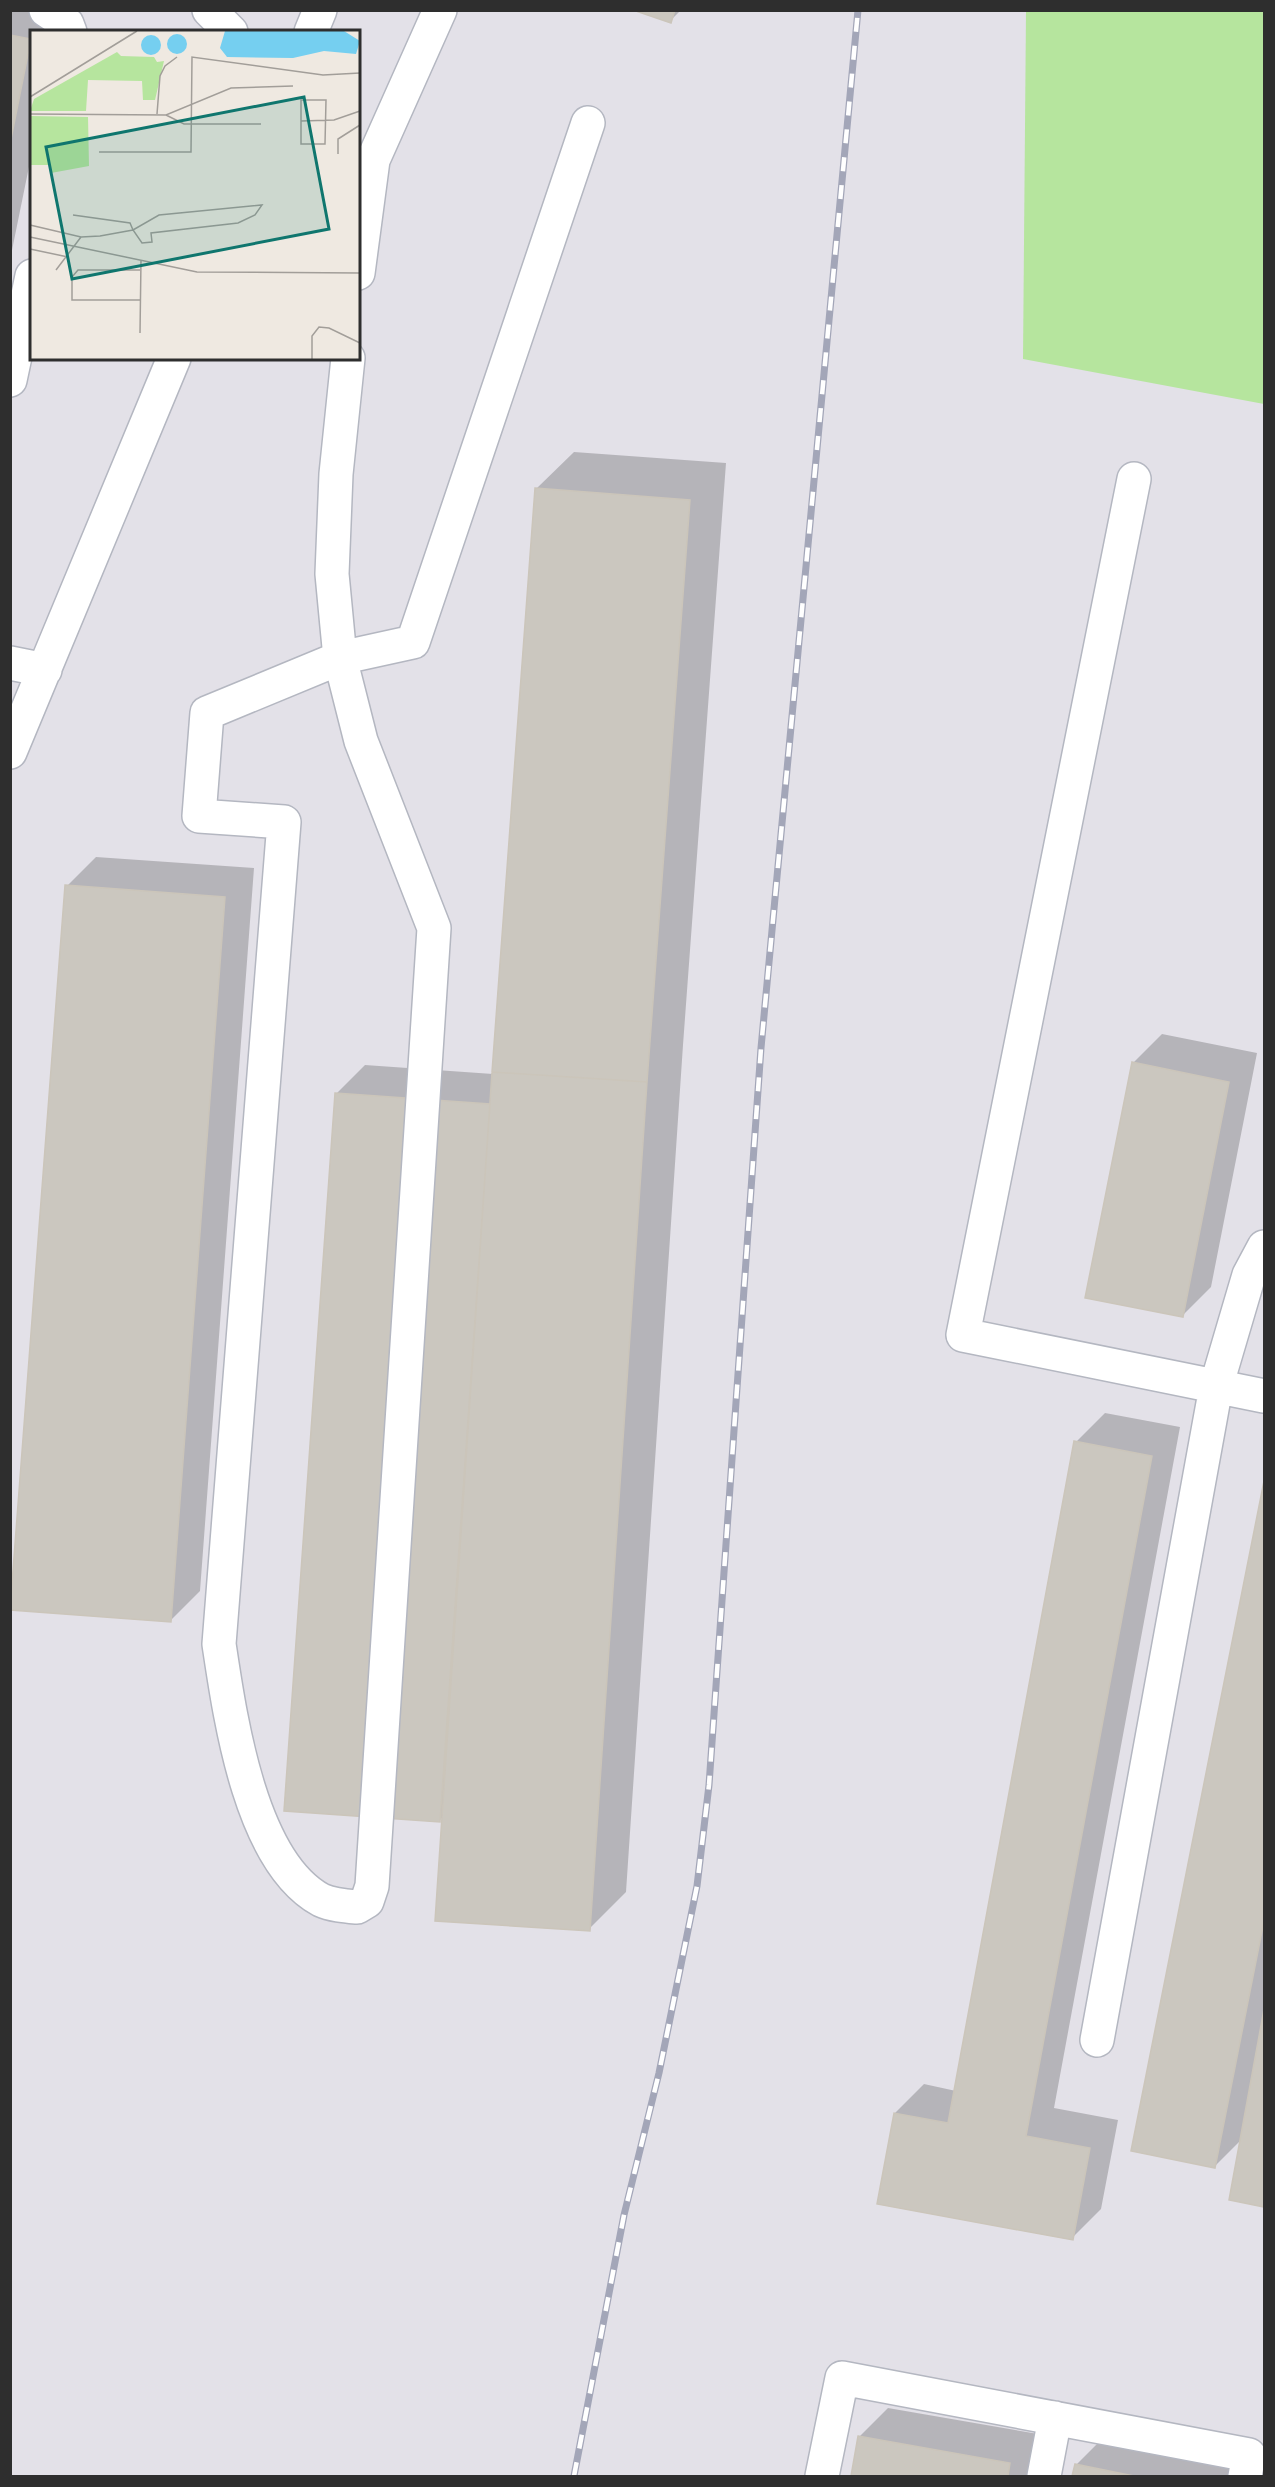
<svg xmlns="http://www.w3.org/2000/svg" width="1275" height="2487" viewBox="0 0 1275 2487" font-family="'Open Sans',sans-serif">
<rect width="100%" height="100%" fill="#efe9e1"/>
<!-- industrial -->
<path fill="#e3e1e8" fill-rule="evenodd" d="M11 11H1264V2476H11ZM32 32H358V358H32Z"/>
<!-- green -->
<path fill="#b6e59e" d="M1026 11H1264V404L1023 359Z"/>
<!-- shadow -->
<path fill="#0003" d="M10 10H59L55 32H32V152L10 260Z
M638 10H681L670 21Z
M574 452 726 463 683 1045 626 1892 589 1929 443 1817 439 1821 336 1094 365 1065 493 1074 537 488Z
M96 857 254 868 200 1591 171 1620 67 886Z
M1162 1034 1257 1053 1211 1287 1182 1316 1133 1063Z
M1105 1413 1180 1427 1054 2108 1118 2120 1101 2209 1072 2238 895 2113 924 2084 956 2091 1076 1442Z
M1264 1488V2205L1230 2199 1242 2139 1215 2166 1133 2150Z
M888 2408 1038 2434 1031 2476H852L859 2437Z
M1105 2436 1237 2464 1235 2476H1074L1076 2465Z"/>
<!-- building -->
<path fill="#cbc7bf" stroke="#cbc5ba" stroke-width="1.5" d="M633 10H675L671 23Z
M10 35 31 39 10 144Z
M535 488 690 500 647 1082 492 1072Z
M65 885 225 897 171 1622 10 1610Z
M1132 1062 1229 1082 1183 1317 1085 1298Z
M492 1072 647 1082 590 1931 435 1921Z
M335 1093 490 1104 440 1822 284 1811Z
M1074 1441 1152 1456 1026 2136 1090 2148 1073 2240 877 2204 894 2113 948 2123Z
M1264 1481V1921L1215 2168 1131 2151Z
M1264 2009V2207L1229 2200Z
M858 2436 1010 2463 1008 2476H851Z
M1075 2464 1134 2476H1072Z"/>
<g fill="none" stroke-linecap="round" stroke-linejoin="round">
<defs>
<path id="minor" d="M46 10 67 24 70 32
M209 10 231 32
M311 32 320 10
M358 273 373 160 440 10
M348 358 336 474 332 574 340 658 361 741 434 928 372 1886 367 1901 357 1907C345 1906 332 1905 321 1900 250 1861 230 1717 219 1644L284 822 199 816 207 713 340 658 413 642 588 123
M10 380 32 276
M1134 479 963 1335 1264 1396
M10 663 45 670
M10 752 174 358
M1097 2040 1216 1387 1249 1275 1264 1247
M822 2476 842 2378 1249 2455 1245 2476
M1044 2476 1055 2418"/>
</defs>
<!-- minor casing -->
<use href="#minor" stroke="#b4b7c1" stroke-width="36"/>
<!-- minor -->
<use href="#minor" stroke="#fff" stroke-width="33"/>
<defs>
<path id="rail" d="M574 2476 624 2215 659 2073 697 1886 709 1785 761 1048 858 10"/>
</defs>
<!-- rail casing -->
<use href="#rail" stroke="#a3a6b8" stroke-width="7"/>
<!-- rail -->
<use href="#rail" stroke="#fff" stroke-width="4.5" stroke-dasharray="14" stroke-linecap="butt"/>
</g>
<!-- overview -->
<g transform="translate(30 30)">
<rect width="330" height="330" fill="#efe9e1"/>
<path d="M87 22 91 26 124 27 127 32 134 31 125 70H113L112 51 58 50 56 81H0L4 69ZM0 86 58 87 59 136 21 143V135H0Z" fill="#b6e59e"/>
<path d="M195 1H314L330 11 326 24 294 21 263 28 197 27 190 18ZM137 14a10 10 0 1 1 20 0a10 10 0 1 1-20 0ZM111 15a10 10 0 1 1 20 0a10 10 0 1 1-20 0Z" fill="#75cff0"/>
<path fill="none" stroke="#a29e99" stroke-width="1.5" d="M0 67 107 1M271 70H296L295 114H271ZM0 84 136 85 201 58 263 56M127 84 130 46 135 36 147 27M136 85 154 94H231M271 91 304 90 330 81M69 122H161L162 27 293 45 330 43M308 124V109L330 95M0 195 51 207 70 206 103 200 129 185 232 175 225 185 208 193 121 203 122 212 112 213 103 200 100 193 43 185M0 207 167 242 330 243M0 219 38 227M26 240 51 207M110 270H42V247L48 240H110M110 303 111 230M282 329V306L289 297 299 298 330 313"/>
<path fill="#0f766e" fill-opacity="0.15" stroke="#0f766e" stroke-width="3" d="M274 67 299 199 42 249 16 117Z"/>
<rect width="330" height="330" fill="none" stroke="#2e2e2e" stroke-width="3"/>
</g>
<!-- border -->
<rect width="1275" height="2487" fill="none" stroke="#2e2e2e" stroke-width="24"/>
</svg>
